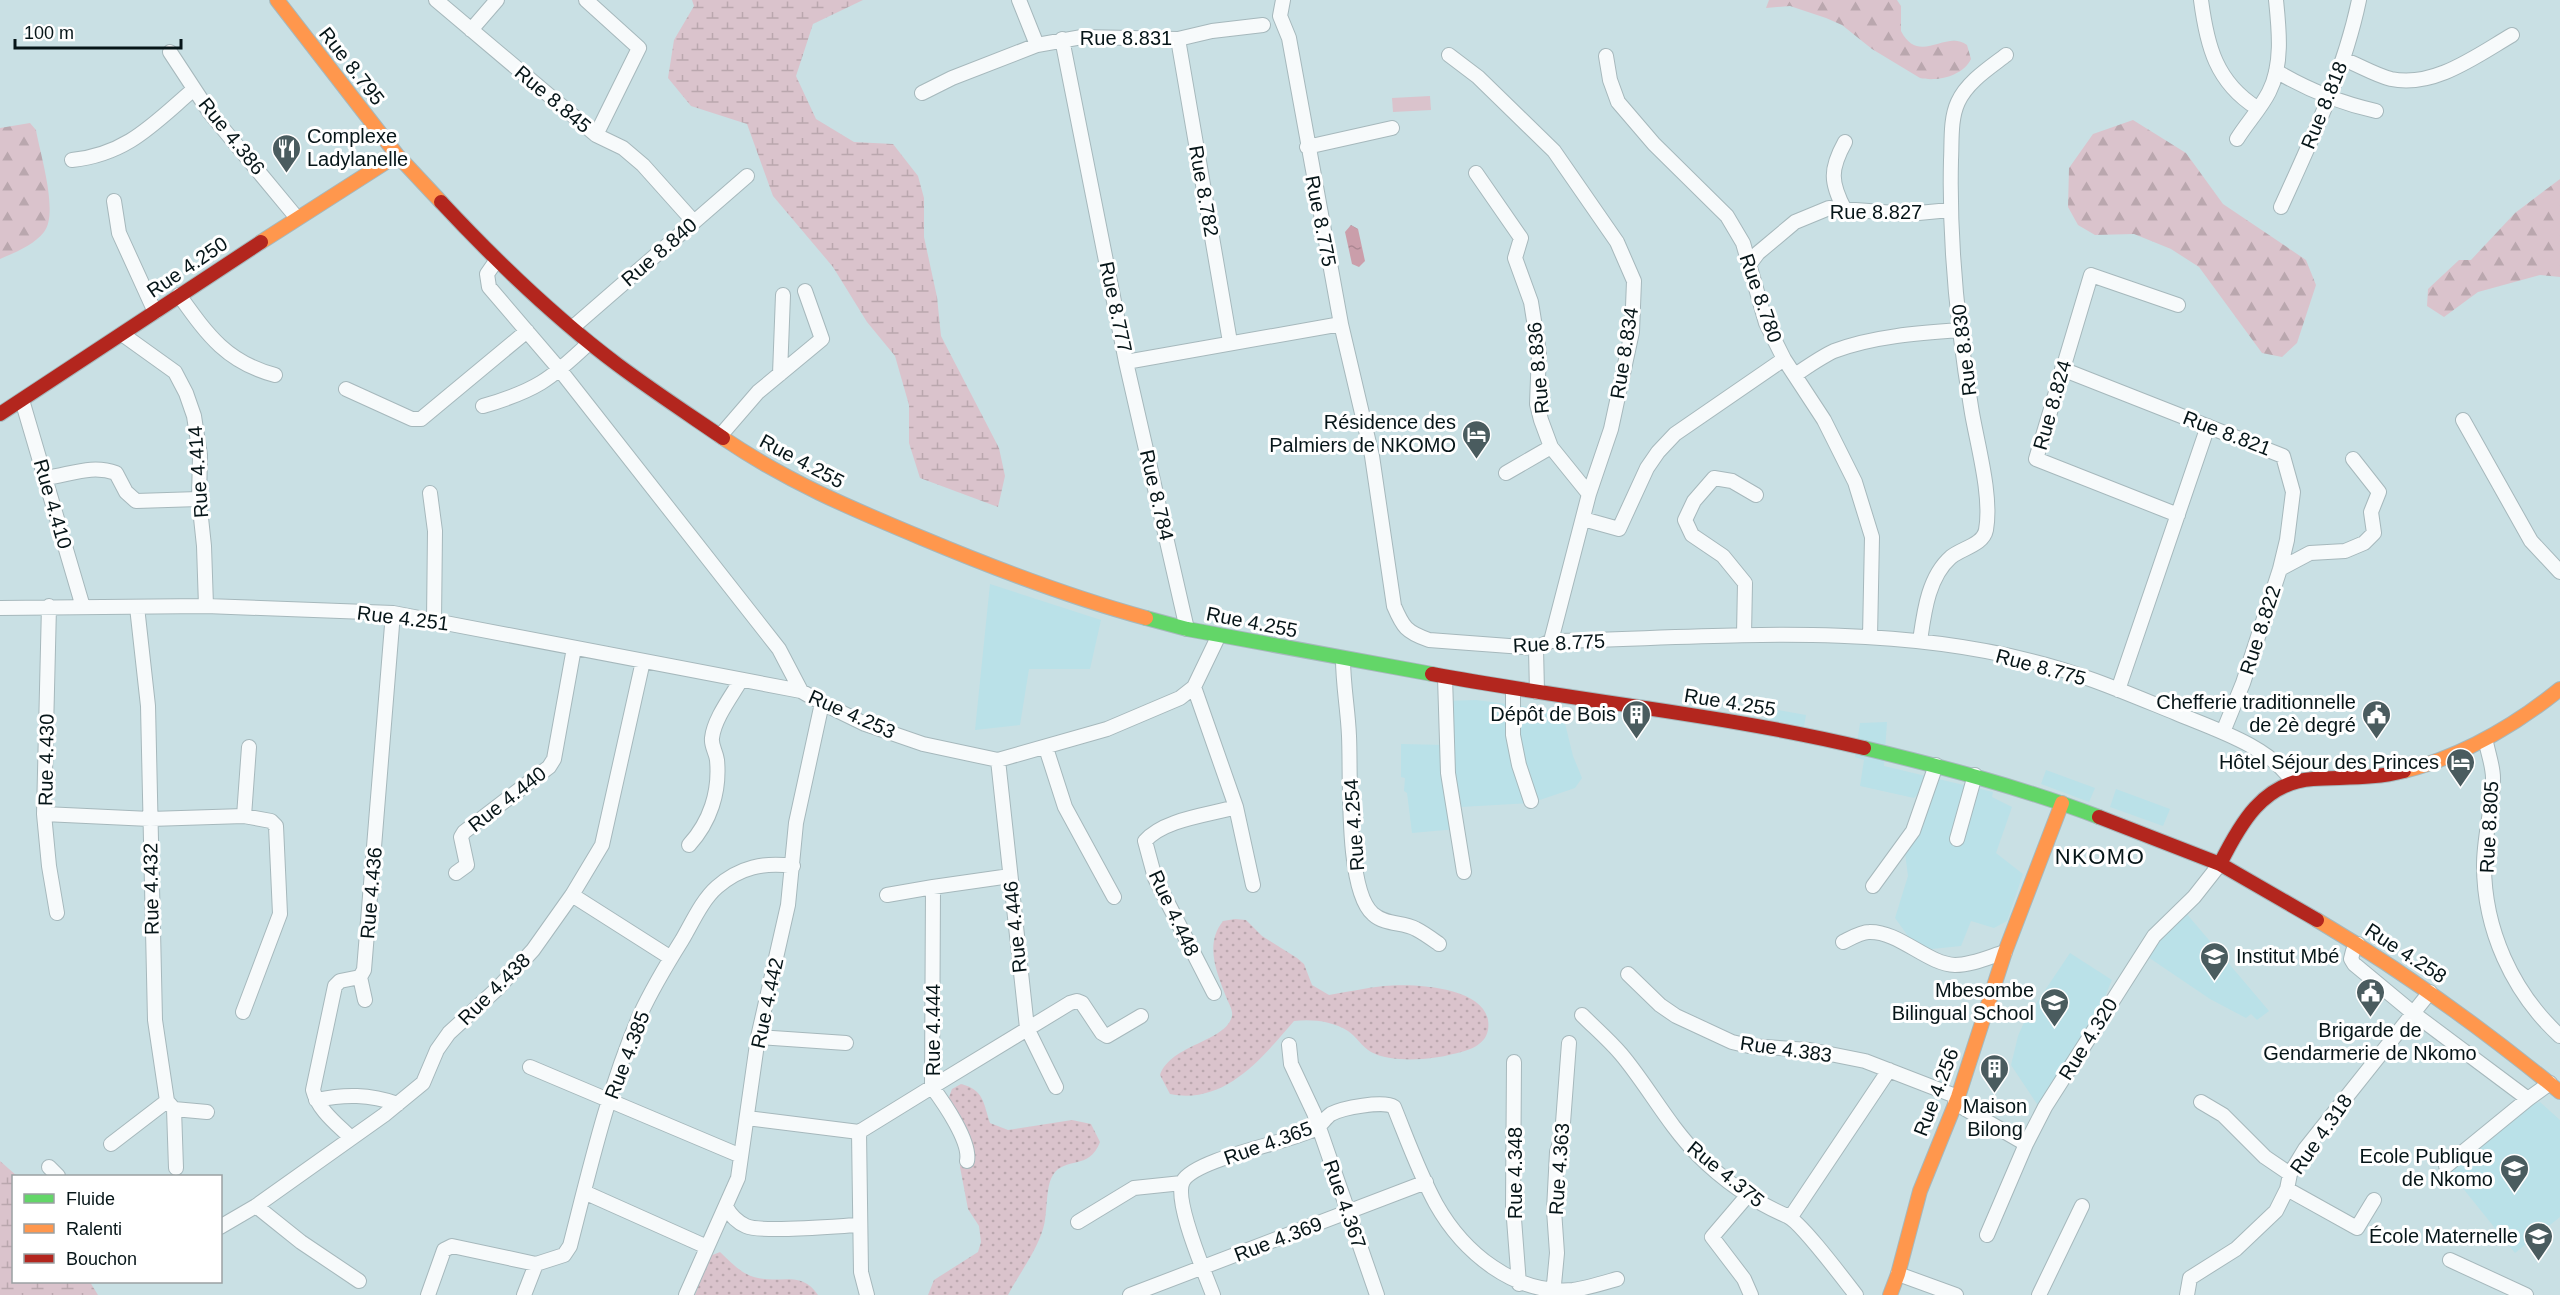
<svg xmlns="http://www.w3.org/2000/svg" width="2560" height="1295" viewBox="0 0 2560 1295" font-family="Helvetica,sans-serif">
<defs>
<pattern id="grass-dots" width="8" height="8" patternUnits="userSpaceOnUse" patternTransform="scale(1.5)"><rect width="8" height="8" fill="#dac3cc"/><path d="M2 2h.1M6 6h.1" fill="none" stroke="#baa7ae" stroke-width="1.8" stroke-linecap="round"/></pattern>
<pattern id="forest-firs" width="22" height="20" patternUnits="userSpaceOnUse" patternTransform="scale(1.5)"><rect width="22" height="20" fill="#dac3cc"/><path d="M5 1l3.5 6h-7zM16 11l3.5 6h-7z" fill="#baa7ae"/></pattern>
<pattern id="wetland-marsh" width="20" height="14" patternUnits="userSpaceOnUse" patternTransform="scale(1.5)"><rect width="20" height="14" fill="#dac3cc"/><path d="M1 5h8M5 5V1M11 12h8M15 12V8" fill="none" stroke="#baa7ae"/></pattern>
<pattern id="water-ripples" width="26" height="14" patternUnits="userSpaceOnUse" patternTransform="scale(1.5)"><rect width="26" height="14" fill="#ca9eaa"/><path d="M2 4q2-2 4 0t4 0M15 11q2-2 4 0t4 0" fill="none" stroke="#ac8792"/></pattern>
</defs>
<rect width="100%" height="100%" fill="#c9e0e4"/>
<!-- built -->
<path fill="#bae1e8" d="M990 584 1101 620 1090 669H1029L1020 725 975 730Z
M1476 700 1562 711 1573 756 1582 778 1575 788 1531 803 1461 807 1457 829 1412 833 1407 793 1404 791 1405 778 1401 777V744L1445 745 1439 734 1442 701Z
M1767 708 1806 715 1804 726 1765 719Z
M1887 722 1884 766 1993 792 1992 797 2012 807 1996 853 2023 874 2007 921 1994 928 1971 921 1961 946 1932 949 1913 943 1895 918 1908 876 1905 853 1921 795 1918 794 1914 798 1860 786 1864 760 1855 757 1860 723Z
M2046 770 2095 788 2089 802 2041 784Z
M2116 789 2170 809 2163 826 2110 807Z
M2186 913 2269 1011 2257 1020 2251 1014 2246 1018 2210 999 2145 955 2156 939Z
M2070 953 2112 980 2099 1011 2039 1107 2011 1065 2018 1036 2025 1020Z
M2540 1102 2560 1120V1217L2515 1253 2449 1171 2519 1109Z"/>
<!-- grass -->
<path fill="url(#grass-dots)" d="M1235 919 1246 920 1262 936 1297 958 1304 964 1312 985 1329 995C1347 992 1365 988 1384 986 1412 983 1495 986 1488 1030 1485 1046 1467 1051 1453 1054 1432 1060 1391 1063 1371 1052 1362 1047 1356 1036 1348 1031 1332 1021 1312 1019 1294 1021 1262 1058 1225 1105 1170 1094L1160 1075C1171 1044 1226 1042 1232 1016 1233 1010 1229 1004 1227 999 1217 973 1204 945 1223 921Z
M961 1084C984 1090 983 1102 990 1123L1008 1130 1072 1120 1091 1124 1100 1142C1089 1171 1065 1156 1053 1175 1045 1187 1048 1215 1043 1229 1036 1252 1019 1274 1008 1295H928L934 1280 978 1252 981 1242 979 1226 968 1209 960 1167 962 1137 948 1100 952 1089Z
M720 1252C731 1262 740 1273 754 1277 779 1285 801 1269 818 1295H695L710 1256Z"/>
<!-- forest -->
<path fill="url(#forest-firs)" d="M1769 0H1897L1901 6V31C1919 66 1946 29 1967 45L1971 59C1963 76 1937 82 1920 78L1872 49 1842 25 1826 18 1790 6 1766 8Z
M2133 120 2186 153 2223 204 2306 260 2316 285 2297 343 2282 357 2262 353 2199 267 2171 249 2134 234 2095 235 2078 225 2068 207 2069 168 2093 134Z
M30 123 36 130C40 154 59 213 44 232 34 245 14 253 0 259V128Z
M2560 179V277L2540 275 2478 292 2444 317 2427 306 2428 289 2459 260H2471L2515 213Z"/>
<!-- wetland -->
<path fill="url(#wetland-marsh)" d="M692 0H863L813 24 796 76 816 119 854 142 893 144 918 176 924 198V237L937 297 941 336 999 448 1005 476 998 507 920 478 909 443V405L895 356 867 322 833 267 773 196 747 124 691 106 668 78 674 40 694 6Z
M0 1161 17 1176H14V1282H90L98 1295H0Z"/>
<!-- garden -->
<path fill="#dac3cc" d="M1430 96 1431 110 1393 112 1392 98Z"/>
<!-- water -->
<path fill="url(#water-ripples)" d="M1351 225 1358 229 1365 261 1359 267 1352 264 1345 232Z"/>
<g fill="none" stroke-linecap="round" stroke-linejoin="round">
<defs>
<path id="street" d="M436 0 596 135 639 48 586 0
M1019 0 1037 45 1082 37 1178 39 1212 31 1263 25
M1283 0 1280 16 1289 38 1341 324 1372 456 1394 606C1403 627 1406 632 1429 640L1536 648 1551 641C1710 638 1875 621 2031 661 2081 673 2129 694 2176 713 2214 729 2269 746 2292 781
M2201 0C2207 46 2216 82 2257 108
M471 30 497 0
M1062 39 1126 362 1341 324
M1178 39 1230 342
M170 52 210 113 297 218
M1449 55 1478 77 1554 151 1617 242 1634 281 1632 332 1611 429 1589 494 1551 641
M1606 56 1610 80 1618 102 1654 144 1727 216 1743 243 1766 323 1784 359 1824 420 1855 482 1872 537 1870 637
M2343 59C2359 65 2375 75 2391 79 2434 88 2476 56 2512 35
M2276 71C2308 90 2340 103 2376 111
M922 93 952 78 1037 45
M596 135 623 148 643 165 694 222
M2237 139C2247 123 2261 108 2269 92 2283 65 2279 29 2276 0
M1845 142C1830 169 1830 182 1845 210
M1307 147 1392 128
M72 160C128 154 154 123 194 89
M1476 173 1521 238 1515 258 1531 302 1539 352 1537 404 1541 420 1551 447 1589 494
M114 201 119 233 155 312
M2281 207C2311 141 2344 72 2359 0
M496 261 487 274 489 287 560 370 779 649 801 691 822 703 865 724 923 744 998 760 1107 729 1180 698 1194 687 1219 635
M1749 265 1758 253 1795 222 1829 208 1908 214 1950 210
M179 295C207 334 226 362 275 375
M572 328 747 176
M122 334 175 372 186 393 194 416 200 455 199 499 204 546 206 606
M1126 362 1187 629
M2062 369 2283 456 2293 492 2287 540 2280 569 2243 683 2223 732
M780 374 783 295
M1795 375C1807 367 1821 357 1834 351 1874 336 1919 333 1962 330
M346 389 412 419H421L527 331
M22 400 83 607
M483 406C535 391 550 380 589 343
M2463 420 2531 541 2560 572
M720 436 758 392 822 339 805 291
M1506 473 1551 447
M45 478C70 475 91 464 116 473L126 492 136 501 199 499
M430 493 435 531 434 621
M2178 515 2036 459 2091 275 2178 305
M1583 519 1619 529 1647 468 1658 452 1675 434 1784 359
M2280 569 2310 553 2345 551 2364 543 2374 533 2371 512 2379 492 2353 459
M49 606 44 814 49 866 57 913
M137 607 148 706 155 1020 167 1101 174 1109 176 1168
M0 608 206 606 393 613 801 691
M1744 635 1745 583 1723 556 1692 535 1685 520 1694 501 1714 478 1732 481 1756 495
M1920 641C1924 613 1928 577 1951 557 1962 548 1983 545 1986 530 1992 497 1978 447 1972 413 1958 331 1949 244 1951 160 1952 142 1950 119 1958 102 1967 82 1989 68 2006 55
M1536 648 1537 692
M1343 659C1343 685 1348 710 1349 736 1351 775 1345 890 1373 914 1385 925 1403 922 1416 929 1424 933 1432 939 1439 944
M1445 677 1448 773 1464 872
M1194 687 1236 807C1209 815 1164 819 1145 841L1155 878 1214 993
M1513 689V735L1519 765 1531 801
M2118 690 2208 426
M2486 742C2488 753 2493 766 2493 778 2493 807 2484 836 2484 865 2484 929 2512 992 2560 1036
M1046 748 1065 807 1114 897
M998 760 1027 1028 1056 1087
M1236 807 1253 885
M44 814 150 819 244 816 271 821 276 826 280 914 243 1012
M244 816 249 747
M1957 839 1975 775
M689 845C710 822 720 792 717 760 716 752 711 746 712 738 714 719 731 697 741 680
M456 873 467 865 461 837 464 832 549 767 554 759 574 648
M1873 886 1913 831 1936 765
M572 895 671 958
M887 895 933 887
M1843 942C1851 938 1861 932 1869 932 1899 931 1927 964 1955 965 1972 965 1989 957 2005 952
M2358 944 2353 951 2351 959 2354 964 2413 1013 2528 1099
M1628 974 1660 1005 1676 1016 1732 1042 1749 1046 1810 1050 1865 1061 1958 1097
M360 977 365 1000
M1582 1015C1595 1028 1609 1040 1621 1054 1648 1086 1668 1125 1698 1155 1724 1181 1755 1202 1787 1216 1800 1221 1845 1281 1856 1295
M758 1037 846 1043
M1289 1045 1291 1064 1314 1113 1377 1295
M1514 1062 1513 1206 1519 1284
M530 1067 741 1156
M316 1100C345 1094 369 1094 398 1104
M2201 1102 2223 1115 2265 1157 2290 1174
M1955 1103 2026 1144
M174 1109 207 1112
M747 1118 859 1132 932 1087 933 887 1010 876
M859 1132 861 1272 867 1295
M351 1138C337 1124 318 1110 313 1090L335 986 340 981 360 977 364 970 393 613
M111 1144 167 1101
M967 1161C971 1142 944 1103 932 1087L1070 1003 1077 1001 1082 1003 1102 1033 1107 1036 1141 1016
M2446 1166 2528 1099 2550 1083
M49 1167 58 1176
M584 1192 707 1247
M1747 1196 1712 1237 1744 1279 1751 1295
M2374 1200 2357 1228 2287 1189 2290 1174 2305 1149 2430 992
M256 1206 301 1242 359 1281
M726 1207C731 1216 737 1222 746 1226 761 1233 839 1226 859 1225
M1788 1216 1794 1212 1889 1070
M1078 1222 1134 1188 1182 1183
M220 1227 256 1206 384 1115 423 1083 437 1050 449 1033 498 988 533 950 572 895 602 845 643 661
M1987 1235 2026 1144 2045 1107 2154 936 2194 897 2220 864
M2450 1260 2526 1295
M1898 1274 1956 1295
M428 1295 444 1250 452 1246 536 1264
M524 1295 536 1264 564 1255 570 1246C590 1168 608 1089 640 1015 652 989 667 964 682 940 692 923 702 900 717 887 740 867 764 862 793 866
M686 1295 738 1178 758 1037 788 905 796 823 822 703
M1130 1295 1426 1182
M1213 1295C1205 1273 1173 1200 1183 1181 1197 1158 1288 1143 1315 1129 1321 1126 1325 1118 1331 1114 1342 1108 1384 1100 1394 1107 1407 1139 1419 1173 1436 1204 1463 1252 1514 1295 1573 1290 1587 1288 1603 1283 1617 1279
M1553 1295 1557 1253 1554 1210 1557 1152 1562 1136 1569 1043
M2039 1295 2082 1206
M2187 1295 2190 1278 2236 1249 2276 1211 2287 1189"/>
<path id="fast" d="M1146 618 1187 629 1432 674
M1864 748C1943 767 2023 788 2099 817"/>
<path id="slow" d="M277 0 397 155 441 202
M261 242 397 155
M723 438C788 482 850 508 922 538 996 569 1069 597 1146 618
M2404 771C2463 756 2513 727 2560 689
M2317 920C2403 971 2483 1029 2560 1092
M1890 1295 1898 1274 1920 1191 1958 1097 2005 952 2062 803"/>
<path id="jam" d="M441 202C496 261 554 317 618 365 653 391 688 414 723 438
M0 414 261 242
M1432 674C1576 701 1722 714 1864 748
M2099 817 2220 864 2317 920
M2220 864C2240 824 2263 782 2313 779 2344 777 2374 779 2404 771"/>
</defs>
<!-- street casing -->
<use href="#street" stroke="#a6b8bc" stroke-width="16"/>
<!-- fast casing -->
<use href="#fast" stroke="#a6b8bc" stroke-width="16"/>
<!-- slow casing -->
<use href="#slow" stroke="#a6b8bc" stroke-width="16"/>
<!-- jam casing -->
<use href="#jam" stroke="#a6b8bc" stroke-width="16"/>
<!-- street -->
<use href="#street" stroke="#f7fafb" stroke-width="14"/>
<!-- fast -->
<use href="#fast" stroke="#63d668" stroke-width="14"/>
<!-- slow -->
<use href="#slow" stroke="#ff974d" stroke-width="14"/>
<!-- jam -->
<use href="#jam" stroke="#b3261e" stroke-width="14"/>
</g>
<!-- icons -->
<defs>
<symbol id="restaurant-pin" viewBox="-11 -11 22 30"><path d="M0 17L-7.5 6A9.5 9.5 0 1 1 7.5 6Z" fill="#4a5c5f" stroke="#fff"/><path d="M-5-6h1v4h1v-4h1v4h1v-4h1v5L-1.5 .5V6h-2V.5L-5-1ZM5-6V6H3V1.5H1.5Q1.5-4 5-6Z" fill="#fff"/></symbol>
<symbol id="hotel-pin" viewBox="-11 -11 22 30"><path d="M0 17L-7.5 6A9.5 9.5 0 1 1 7.5 6Z" fill="#4a5c5f" stroke="#fff"/><path d="M-6-4.5h1.5V1H6V5H4.5V3h-9V5H-6ZM-4 0a1.8 1.8 0 1 1 3.6 0ZM.5 0V-2.5h3Q6-2.5 6 0Z" fill="#fff"/></symbol>
<symbol id="building-pin" viewBox="-11 -11 22 30"><path d="M0 17L-7.5 6A9.5 9.5 0 1 1 7.5 6Z" fill="#4a5c5f" stroke="#fff"/><path d="M-4-6H4V6H1V3H-1V6H-4ZM-2.5-4.3h1.7v1.8h-1.7ZM.8-4.3h1.7v1.8H.8ZM-2.5-1h1.7V.8h-1.7ZM.8-1h1.7V.8H.8Z" fill="#fff"/></symbol>
<symbol id="civic-pin" viewBox="-11 -11 22 30"><path d="M0 17L-7.5 6A9.5 9.5 0 1 1 7.5 6Z" fill="#4a5c5f" stroke="#fff"/><path d="M-.6-6.5H3V-4.5H.6V-3L4-1V1h2V6H-6V1h2V-1L-.6-3ZM-1.2 2.5V6h2.4V2.5Z" fill="#fff"/></symbol>
<symbol id="university-pin" viewBox="-11 -11 22 30"><path d="M0 17L-7.5 6A9.5 9.5 0 1 1 7.5 6Z" fill="#4a5c5f" stroke="#fff"/><path d="M0-5L7-2L0 1L-7-2ZM-4 1L0 2.5L4 1V4Q0 6-4 4Z" fill="#fff"/></symbol>
<symbol id="school-pin" viewBox="-11 -11 22 30"><path d="M0 17L-7.5 6A9.5 9.5 0 1 1 7.5 6Z" fill="#4a5c5f" stroke="#fff"/><path d="M0-5L7-2L0 1L-7-2ZM-4 1L0 2.5L4 1V4Q0 6-4 4Z" fill="#fff"/></symbol>
</defs>
<g fill-rule="evenodd">
<use href="#restaurant-pin" x="270" y="132" width="33" height="45"/>
<use href="#hotel-pin" x="1460" y="418" width="33" height="45"/>
<use href="#building-pin" x="1620" y="698" width="33" height="45"/>
<use href="#civic-pin" x="2360" y="698" width="33" height="45"/>
<use href="#hotel-pin" x="2444" y="746" width="33" height="45"/>
<use href="#university-pin" x="2198" y="940" width="33" height="45"/>
<use href="#civic-pin" x="2354" y="976" width="33" height="45"/>
<use href="#school-pin" x="2038" y="986" width="33" height="45"/>
<use href="#building-pin" x="1978" y="1052" width="33" height="45"/>
<use href="#university-pin" x="2498" y="1152" width="33" height="45"/>
<use href="#school-pin" x="2522" y="1220" width="33" height="45"/>
</g>
<g text-anchor="middle" dominant-baseline="central" stroke-width="6" stroke-linejoin="round" paint-order="stroke">
<!-- street labels -->
<g font-size="20" fill="#061518" stroke="#fff">
<text x="1126" y="38">Rue 8.831</text>
<text transform="translate(352 66) rotate(52)">Rue 8.795</text>
<text transform="translate(553 99) rotate(40)">Rue 8.845</text>
<text transform="translate(2324 105) rotate(-68)">Rue 8.818</text>
<text transform="translate(232 136) rotate(51)">Rue 4.386</text>
<text transform="translate(1204 191) rotate(80)">Rue 8.782</text>
<text x="1876" y="212">Rue 8.827</text>
<text transform="translate(1321 221) rotate(79)">Rue 8.775</text>
<text transform="translate(659 252) rotate(-41)">Rue 8.840</text>
<text transform="translate(187 267) rotate(-34)">Rue 4.250</text>
<text transform="translate(1761 298) rotate(71)">Rue 8.780</text>
<text transform="translate(1116 307) rotate(78)">Rue 8.777</text>
<text transform="translate(1964 350) rotate(-97)">Rue 8.830</text>
<text transform="translate(1624 353) rotate(-81)">Rue 8.834</text>
<text transform="translate(1538 368) rotate(-95)">Rue 8.836</text>
<text transform="translate(2052 405) rotate(-74)">Rue 8.824</text>
<text transform="translate(2227 433) rotate(21)">Rue 8.821</text>
<text transform="translate(802 461) rotate(28)">Rue 4.255</text>
<text transform="translate(198 472) rotate(-94)">Rue 4.414</text>
<text transform="translate(1157 495) rotate(77)">Rue 8.784</text>
<text transform="translate(53 504) rotate(74)">Rue 4.410</text>
<text transform="translate(403 618) rotate(7)">Rue 4.251</text>
<text transform="translate(1252 622) rotate(11)">Rue 4.255</text>
<text transform="translate(2260 630) rotate(-72)">Rue 8.822</text>
<text transform="translate(1559 643) rotate(-3)">Rue 8.775</text>
<text transform="translate(2041 667) rotate(15)">Rue 8.775</text>
<text transform="translate(1730 702) rotate(9)">Rue 4.255</text>
<text transform="translate(852 714) rotate(24)">Rue 4.253</text>
<text transform="translate(46 760) rotate(-89)">Rue 4.430</text>
<text transform="translate(507 799) rotate(-38)">Rue 4.440</text>
<text transform="translate(1354 825) rotate(-94)">Rue 4.254</text>
<text transform="translate(2489 827) rotate(-87)">Rue 8.805</text>
<text transform="translate(151 889) rotate(-91)">Rue 4.432</text>
<text transform="translate(371 893) rotate(-85)">Rue 4.436</text>
<text transform="translate(1174 913) rotate(65)">Rue 4.448</text>
<text transform="translate(1015 927) rotate(-96)">Rue 4.446</text>
<text transform="translate(2406 953) rotate(33)">Rue 4.258</text>
<text transform="translate(494 989) rotate(-45)">Rue 4.438</text>
<text transform="translate(767 1003) rotate(-78)">Rue 4.442</text>
<text transform="translate(933 1030) rotate(-90)">Rue 4.444</text>
<text transform="translate(2088 1039) rotate(-58)">Rue 4.320</text>
<text transform="translate(1786 1049) rotate(8)">Rue 4.383</text>
<text transform="translate(627 1055) rotate(-69)">Rue 4.385</text>
<text transform="translate(1936 1092) rotate(-69)">Rue 4.256</text>
<text transform="translate(2321 1134) rotate(-55)">Rue 4.318</text>
<text transform="translate(1268 1143) rotate(-20)">Rue 4.365</text>
<text transform="translate(1559 1169) rotate(-86)">Rue 4.363</text>
<text transform="translate(1515 1173) rotate(-90)">Rue 4.348</text>
<text transform="translate(1726 1174) rotate(39)">Rue 4.375</text>
<text transform="translate(1345 1204) rotate(71)">Rue 4.367</text>
<text transform="translate(1278 1239) rotate(-21)">Rue 4.369</text>
</g>
<!-- poi labels -->
<g font-size="20" fill="#061518" stroke="#fff" text-anchor="end">
<text x="307" y="136" text-anchor="start">Complexe<tspan x="307" dy="23">Ladylanelle</tspan></text>
<text x="1456" y="422">Résidence des<tspan x="1456" dy="23">Palmiers de NKOMO</tspan></text>
<text x="2356" y="702">Chefferie traditionnelle<tspan x="2356" dy="23">de 2è degré</tspan></text>
<text x="1616" y="714">Dépôt de Bois</text>
<text x="2439" y="762">Hôtel Séjour des Princes</text>
<text x="2236" y="956" text-anchor="start">Institut Mbé</text>
<text x="2034" y="990">Mbesombe<tspan x="2034" dy="23">Bilingual School</tspan></text>
<text x="2370" y="1030" text-anchor="middle">Brigarde de<tspan x="2370" dy="23">Gendarmerie de Nkomo</tspan></text>
<text x="1995" y="1106" text-anchor="middle">Maison<tspan x="1995" dy="23">Bilong</tspan></text>
<text x="2493" y="1156">Ecole Publique<tspan x="2493" dy="23">de Nkomo</tspan></text>
<text x="2518" y="1236">École Maternelle</text>
</g>
<!-- quarter labels -->
<g font-size="22" letter-spacing="1.5" fill="#061518" stroke="#fff">
<text x="2100" y="856">NKOMO</text>
</g>
</g>
<!-- legend -->
<rect x="12" y="1175" width="210" height="108" fill="#ffffff" stroke="#9ba1a3" stroke-width="1.5"/>
<rect x="24" y="1194" width="30" height="9" fill="#63d668" stroke="#9ba1a3" stroke-width="1.5"/>
<text x="66" y="1205" font-size="18" fill="#061518">Fluide</text>
<rect x="24" y="1224" width="30" height="9" fill="#ff974d" stroke="#9ba1a3" stroke-width="1.5"/>
<text x="66" y="1235" font-size="18" fill="#061518">Ralenti</text>
<rect x="24" y="1254" width="30" height="9" fill="#b3261e" stroke="#9ba1a3" stroke-width="1.5"/>
<text x="66" y="1265" font-size="18" fill="#061518">Bouchon</text>
<!-- scale -->
<path d="M15 39v9h166v-9" fill="none" stroke="#061518" stroke-width="3"/>
<text x="24" y="39" font-size="18" fill="#061518" stroke="#ffffff" stroke-width="4.5" paint-order="stroke">100 m</text>
</svg>
